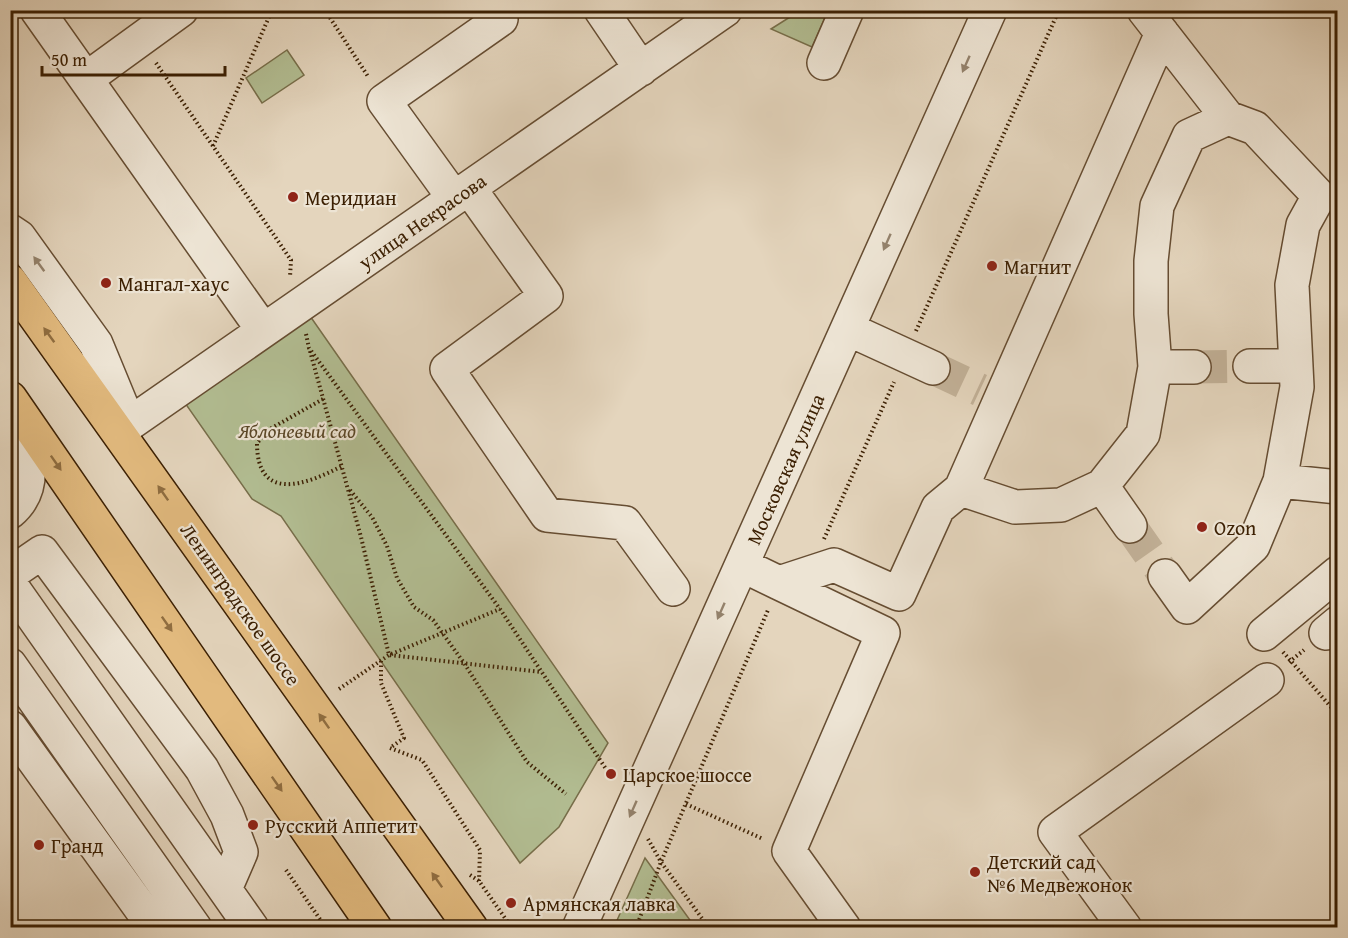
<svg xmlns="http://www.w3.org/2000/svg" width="1348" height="938" viewBox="0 0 1348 938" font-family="'Gentium Book Plus',serif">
<rect width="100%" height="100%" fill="#e4d5bd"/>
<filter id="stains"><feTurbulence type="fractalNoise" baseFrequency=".00333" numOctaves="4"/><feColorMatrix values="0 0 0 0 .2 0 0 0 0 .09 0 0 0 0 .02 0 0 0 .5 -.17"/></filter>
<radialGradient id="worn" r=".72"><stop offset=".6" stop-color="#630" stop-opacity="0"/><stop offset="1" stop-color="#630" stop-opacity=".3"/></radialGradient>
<!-- green -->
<path fill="#b2bd92" stroke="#776e4a" stroke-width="1.5" d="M801 10 828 11 812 47 771 29Z
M287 50 304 75 262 103 246 78Z
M310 316 608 743 559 827 520 863 281 516 252 499 185 403Z
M645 858 695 927H614Z"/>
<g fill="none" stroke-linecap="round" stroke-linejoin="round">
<!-- minor-tunnel -->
<path stroke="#c2b198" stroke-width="33" stroke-dasharray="33 16" stroke-linecap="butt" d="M1194 367 1250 366
M933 368 980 390
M1130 526 1165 576"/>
<defs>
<path id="minor" d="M37 10 263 330
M601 10 641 69
M1144 10 1228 118
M824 63 847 10
M86 79 181 10
M469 188 546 296 447 369 547 515 625 523 673 589
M454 198 384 101 501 19
M10 231 19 237 96 344 129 424
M848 329 933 368
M1250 366H1296
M1155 367H1194
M119 431 725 10
M1280 481 1338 487
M961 489 1015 507 1061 505 1102 486
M10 512C43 484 24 441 11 406
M1130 526 1102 486 1143 434 1155 367 1151 314V261L1157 206 1189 136 1228 118 1255 128 1319 196 1303 225 1292 285 1297 387 1280 481 1253 546 1187 607 1165 576
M742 565 779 583 834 565 899 594 938 508 961 489 1162 33
M10 574 42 552 202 769 227 815 241 852 225 889
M779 583 883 633 789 851 844 928
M10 584 252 928
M1326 633 1338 623
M1264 634 1338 573
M10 665 195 928
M10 727 155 928
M579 928 990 10
M1125 928 1055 832 1267 680"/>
<path id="highway" d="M10 281 471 928
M10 398 375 928"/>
</defs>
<!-- minor casing -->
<use href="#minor" stroke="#664d32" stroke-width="36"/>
<!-- highway casing -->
<use href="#highway" stroke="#3c2003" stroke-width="36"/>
<!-- path -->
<path stroke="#3c2003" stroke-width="4" stroke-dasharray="1.5 3" stroke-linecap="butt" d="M325 10 369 78
M156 63 291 260 290 277
M213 146 272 10
M916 331 1059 10
M306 334 309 348 500 609 614 781
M310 351 361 537 389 655 542 672
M323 399 270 429 257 443C257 503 306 485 342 466
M350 490 372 517 387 546 397 578 414 607 433 620 464 663 527 762 566 794
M824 539 894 382
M1283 652 1338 715
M381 661V683L404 738 390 748
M1289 662 1304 650
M339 689 389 655 500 609
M390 748 422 760 480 850 479 881
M686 804 763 839
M648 839 661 862 709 928
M286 870 326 928
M470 875 479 881 512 928
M636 928 661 862 768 610"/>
<!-- minor -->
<use href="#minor" stroke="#ede4d4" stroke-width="33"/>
<!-- highway -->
<use href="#highway" stroke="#e2ba7e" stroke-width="33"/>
</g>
<!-- one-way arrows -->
<defs><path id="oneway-solid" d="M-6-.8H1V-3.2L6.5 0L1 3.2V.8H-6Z" transform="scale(1.5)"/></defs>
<g fill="#94826c">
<use href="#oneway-solid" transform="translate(966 64) rotate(114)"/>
<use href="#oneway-solid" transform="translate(887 242) rotate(114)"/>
<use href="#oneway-solid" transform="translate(39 264) rotate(-126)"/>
<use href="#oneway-solid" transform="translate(721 611) rotate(114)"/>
<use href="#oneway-solid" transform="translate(633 809) rotate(114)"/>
</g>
<g fill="#8f6d40">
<use href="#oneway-solid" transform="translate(49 335) rotate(-126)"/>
<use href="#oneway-solid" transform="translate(56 463) rotate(55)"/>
<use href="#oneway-solid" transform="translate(163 493) rotate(-125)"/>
<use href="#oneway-solid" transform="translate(167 624) rotate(55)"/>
<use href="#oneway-solid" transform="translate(324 721) rotate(-125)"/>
<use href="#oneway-solid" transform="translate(277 784) rotate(55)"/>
<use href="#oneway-solid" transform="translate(437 880) rotate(-125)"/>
</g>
<!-- markers -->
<g fill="#8f2418" stroke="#ede4d4" stroke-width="2">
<circle cx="293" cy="197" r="6"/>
<circle cx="992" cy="266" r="6"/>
<circle cx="106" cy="283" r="6"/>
<circle cx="1202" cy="527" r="6"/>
<circle cx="611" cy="774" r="6"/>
<circle cx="253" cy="825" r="6"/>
<circle cx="39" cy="845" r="6"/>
<circle cx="975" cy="872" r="6"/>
<circle cx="511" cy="903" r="6"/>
</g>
<g text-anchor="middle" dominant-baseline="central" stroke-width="4.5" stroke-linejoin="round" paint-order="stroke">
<!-- poi labels -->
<g font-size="20" fill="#3c2003" stroke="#ede4d4" text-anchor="start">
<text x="305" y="197">Меридиан</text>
<text x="1004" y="266">Магнит</text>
<text x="118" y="283">Мангал-хаус</text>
<text x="1214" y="527">Ozon</text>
<text x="623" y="774">Царское шоссе</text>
<text x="265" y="825">Русский Аппетит</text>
<text x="51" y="845">Гранд</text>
<text x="987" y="861">Детский сад<tspan x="987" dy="23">№6 Медвежонок</tspan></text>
<text x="523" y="903">Армянская лавка</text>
</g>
<!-- street labels -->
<g font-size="20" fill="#3c2003" stroke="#ede4d4">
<text transform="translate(422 221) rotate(-35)">улица Некрасова</text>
<text transform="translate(785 469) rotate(-66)">Московская улица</text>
<text transform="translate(241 604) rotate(55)">Ленинградское шоссе</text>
</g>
<!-- park labels -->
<g font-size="20" font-style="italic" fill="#5a4727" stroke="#ede4d4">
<text x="297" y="430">Яблоневый сад</text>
</g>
</g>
<!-- margin -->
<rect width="1348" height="938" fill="none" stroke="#e4d5bd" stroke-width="36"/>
<rect x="12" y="12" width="1324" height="914" fill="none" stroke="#3c2003" stroke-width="3"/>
<rect x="18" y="18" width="1312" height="902" fill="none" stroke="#3c2003" stroke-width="1.5"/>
<!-- scale -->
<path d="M42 66v9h183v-9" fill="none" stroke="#3c2003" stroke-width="3"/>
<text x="51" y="66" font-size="18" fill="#3c2003" stroke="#ede4d4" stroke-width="4.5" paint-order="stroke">50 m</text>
<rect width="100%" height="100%" filter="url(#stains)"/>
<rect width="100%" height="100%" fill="url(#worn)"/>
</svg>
